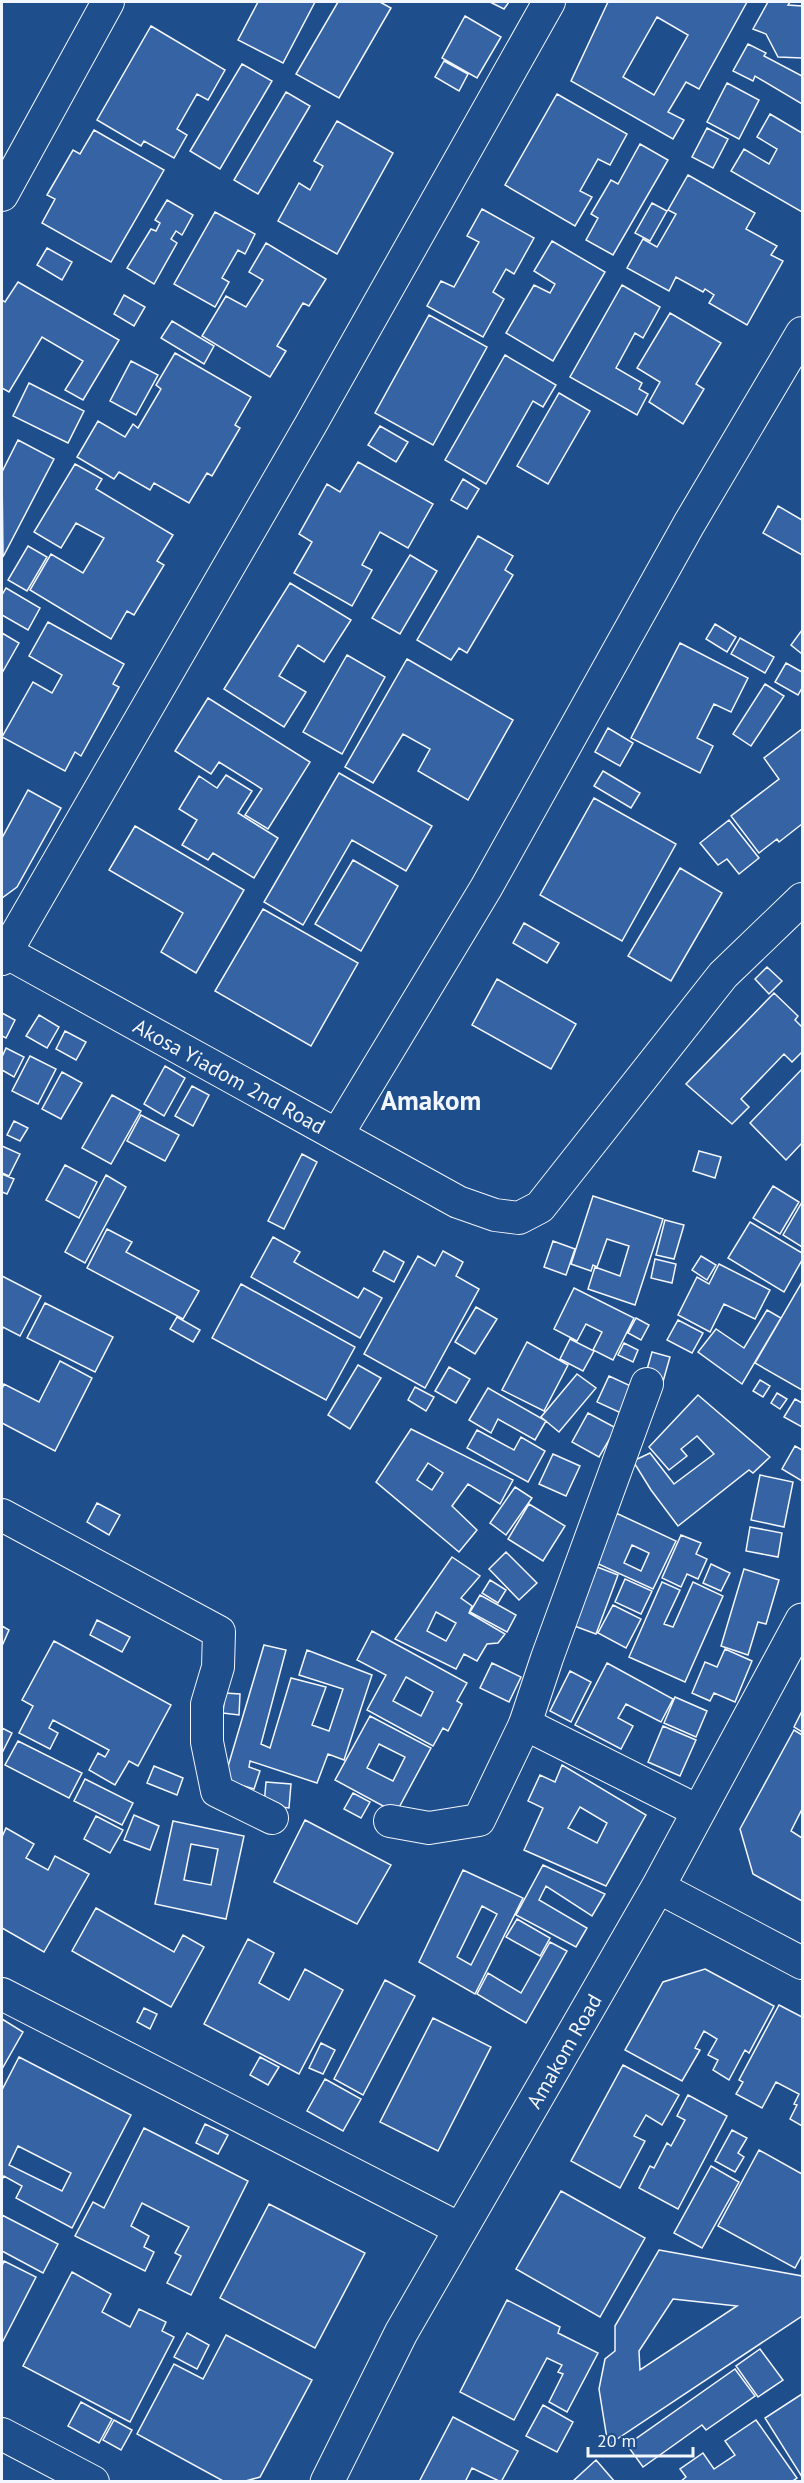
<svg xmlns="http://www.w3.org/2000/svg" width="804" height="2483" viewBox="0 0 804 2483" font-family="'PT Sans',sans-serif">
<rect width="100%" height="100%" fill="#1f4e8c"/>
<!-- building -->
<path fill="#3563a3" stroke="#f2f6ff" stroke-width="1.5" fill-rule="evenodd" d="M258 2H315L283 63 238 40Z
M338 2H380L391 8 339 98 296 74Z
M490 2H509L504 9Z
M608 2H747L699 89 686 82 668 112 684 120 673 139 571 81ZM657 17 688 35 654 95 623 77Z
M768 2H790L788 5 802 6V58L778 57 766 34 753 29Z
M465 16 501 37 477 78 442 58Z
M151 26 225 70 208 100 197 94 177 129 187 135 174 158 144 141 141 146 97 120Z
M748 44 766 53 764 56 802 76V104L755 76 753 81 733 71Z
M444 61 468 74 459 91 435 77Z
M242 64 272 81 220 169 190 151Z
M727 83 759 100 739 139 707 122Z
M286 92 310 106 258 194 234 180Z
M557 94 627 134 610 165 598 159 580 191 592 197 575 226 505 185Z
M770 114 802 133V212L731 171 744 149 769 164 777 149 757 137Z
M337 121 393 153 337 254 278 221 299 183 310 190 323 166 314 161Z
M707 128 728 139 713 168 692 157Z
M94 130 164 170 111 262 42 223 55 199 47 195 73 150 80 154Z
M640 144 668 160 613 255 586 240 598 218 591 214 611 180 618 184Z
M688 175 755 213 746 229 777 246 771 255 783 261 747 325 709 303 714 295 705 289 703 292 676 277 669 291 627 268 643 239 657 247 676 214 668 210Z
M167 200 193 215 182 235 176 231 171 239 177 243 154 284 127 268 151 229 156 231 160 223 155 220Z
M652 203 667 211 650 241 635 233Z
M482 209 534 238 514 274 506 269 493 292 504 299 483 337 427 306 441 281 454 287 479 242 467 236Z
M215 212 255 234 245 254 238 250 222 278 229 282 215 307 174 284Z
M552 241 605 272 553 361 506 333 534 285 550 293 555 284 534 271Z
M266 243 326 279 309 306 303 303 277 346 286 351 270 377 202 336 226 296 246 307 263 280 249 272Z
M47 248 72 262 62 280 37 265Z
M18 282 119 340 83 400 65 390 83 361 42 337 9 392 2 388V300L5 302Z
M622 285 660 307 643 338 635 333 616 368 642 383 639 389 648 394 637 415 570 377Z
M124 295 145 307 134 326 114 314Z
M670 313 721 343 696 384 704 389 683 424 649 402 660 382 637 368Z
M429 315 487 347 433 445 375 413Z
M172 321 214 346 204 364 161 338Z
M175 353 251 397 235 425 240 428 212 476 207 473 189 503 154 483 150 490 119 472 114 479 77 457 98 421 125 437 133 424 138 428 161 389 156 385Z
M505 355 556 385 543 407 533 401 486 484 445 460Z
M131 361 158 375 136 415 110 401Z
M29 383 84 411 68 443 13 416Z
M559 393 590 411 548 484 517 466Z
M380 426 408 442 396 462 368 445Z
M18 440 54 459 3 557 2 472Z
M358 462 433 504 408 548 380 532 362 565 372 570 352 606 294 573 312 542 299 534 327 484 340 492Z
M75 464 102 479 96 489 173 535 157 561 164 565 134 615 127 611 111 639 30 590 51 554 83 573 104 538 76 523 61 548 34 532Z
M463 479 479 489 467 509 451 500Z
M778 506 802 520V555L763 533Z
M478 536 513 556 505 570 513 575 467 653 459 648 451 660 417 640Z
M28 546 47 557 27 591 8 580Z
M410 555 437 571 400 634 372 618Z
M290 583 351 620 324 662 298 645 279 676 306 692 284 727 224 689Z
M6 588 40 608 28 630 2 615V595Z
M48 622 124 664 113 684 119 687 81 756 75 752 65 771 2 737 33 682 52 693 62 675 29 656Z
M715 624 736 637 727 652 706 639Z
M802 630V654L791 645Z
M2 633 19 643 2 673Z
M740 638 774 657 765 673 731 654Z
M680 643 748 678 731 712 714 704 697 738 713 746 700 773 631 738Z
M347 655 385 677 342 754 303 732Z
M407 659 513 720 468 800 418 771 430 749 403 734 373 783 345 767Z
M786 663 802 672V688L798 695 775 682Z
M765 684 784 696 751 746 733 734Z
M208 698 310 762 268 829 245 815 262 789 219 762 211 774 175 751Z
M608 728 633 743 620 766 595 752Z
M802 729V824L779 842 777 839 759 853 731 816 779 779 764 758Z
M603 771 640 793 631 808 594 786Z
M339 773 432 826 406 871 352 840 303 925 264 902Z
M226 775 252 791 238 813 278 838 254 878 213 853 208 860 182 845 197 820 179 809 199 776 217 788Z
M28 790 61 808 17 887 2 898V838Z
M594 798 676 844 622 941 540 895Z
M729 820 759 858 739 874 727 859 718 865 700 843Z
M135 826 244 890 196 973 161 952 183 913 109 870Z
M353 860 398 886 361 951 315 924Z
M680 868 722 893 671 981 628 956Z
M263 909 358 963 311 1046 215 991Z
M524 923 559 943 547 963 513 943Z
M767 967 782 981 769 994 755 979Z
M497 979 576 1024 551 1069 472 1025Z
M774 993 798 1016 795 1020 802 1027V1052L792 1062 784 1054 741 1099 749 1107 732 1124 686 1084Z
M2 1013 15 1020 6 1038 2 1036Z
M39 1015 59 1027 47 1048 26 1036Z
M65 1031 86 1042 76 1060 56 1049Z
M6 1048 24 1057 14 1077 2 1070V1057Z
M30 1056 56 1069 38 1104 12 1091Z
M165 1066 185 1078 164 1116 144 1104Z
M802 1069V1143L786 1160 750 1123Z
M62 1072 82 1083 61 1119 42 1109Z
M192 1086 209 1095 193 1126 175 1116Z
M112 1095 141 1111 111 1164 82 1148Z
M141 1115 179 1135 165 1161 127 1141Z
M14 1121 28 1128 20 1141 7 1135Z
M2 1146 20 1154 9 1176 2 1173Z
M699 1151 721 1157 715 1178 693 1171Z
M302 1154 317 1162 284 1229 268 1221Z
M65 1165 97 1182 79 1218 46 1200Z
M2 1174 14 1179 7 1194 2 1192Z
M106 1175 126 1187 85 1263 65 1252Z
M773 1186 799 1202 780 1234 753 1218Z
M593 1196 663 1219 635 1305 588 1289 595 1267 620 1276 629 1246 607 1239 597 1267 593 1265 591 1271 571 1264Z
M802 1202V1247L783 1235Z
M665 1220 684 1225 674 1259 656 1255Z
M750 1222 802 1253V1260L784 1292 728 1258Z
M107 1229 132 1242 126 1252 199 1291 183 1319 87 1268Z
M273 1237 300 1252 294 1262 358 1298 364 1288 382 1298 360 1338 251 1277Z
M553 1241 575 1249 566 1275 544 1267Z
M384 1251 404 1262 394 1282 373 1271Z
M443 1251 463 1262 456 1276 479 1289 425 1388 364 1354 418 1256 435 1266Z
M701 1256 716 1265 707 1280 692 1270Z
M655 1259 676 1264 672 1283 651 1278Z
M719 1264 770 1290 755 1319 724 1304 710 1332 678 1315 697 1277 709 1284Z
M2 1276 41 1296 20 1336 3 1327 2 1331Z
M802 1282V1390L755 1363Z
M241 1284 355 1347 326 1400 212 1338Z
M574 1288 634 1318 613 1360 593 1350 602 1332 586 1324 577 1341 554 1329Z
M45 1303 113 1337 95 1372 27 1338Z
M476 1307 497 1319 475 1354 455 1342Z
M767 1310 781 1318 742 1384 698 1352 716 1329 744 1348Z
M177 1317 200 1330 193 1342 170 1329Z
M636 1318 649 1325 641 1340 628 1333Z
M678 1320 703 1333 692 1353 667 1340Z
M570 1339 594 1351 583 1371 560 1359Z
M527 1342 568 1365 544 1411 502 1390Z
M624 1343 638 1350 633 1362 618 1355Z
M652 1352 670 1357 662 1385 644 1380Z
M60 1361 92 1378 55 1451 2 1423V1389L4 1384 39 1402Z
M358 1365 381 1378 350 1429 328 1415Z
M449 1367 470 1379 456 1403 435 1391Z
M577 1374 596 1388 559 1432 541 1417Z
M609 1376 633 1387 621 1413 597 1402Z
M760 1380 770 1386 763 1397 753 1391Z
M415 1387 434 1397 426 1411 408 1400Z
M488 1388 546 1421 535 1440 498 1419 491 1433 469 1420Z
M777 1393 787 1399 780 1409 771 1403Z
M698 1395 770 1457 753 1473 749 1470 678 1526 651 1490 633 1461 650 1453 674 1484 714 1454 697 1436 681 1449 687 1456 669 1470 649 1447Z
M795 1399 802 1403V1427L784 1417Z
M588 1413 616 1428 599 1457 572 1442Z
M411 1429 513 1480 500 1504 468 1484 452 1506 477 1530 459 1552 376 1482ZM428 1463 443 1473 432 1490 417 1480Z
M477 1430 514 1450 521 1437 545 1451 528 1482 467 1448Z
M795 1446 802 1450V1481L782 1469Z
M553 1454 580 1466 566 1496 539 1484Z
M760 1475 793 1482 784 1527 751 1520Z
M515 1487 532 1498 506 1535 490 1523Z
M97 1503 120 1515 109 1535 87 1522Z
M529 1504 565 1526 543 1561 508 1539Z
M616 1513 676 1541 653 1589 594 1562ZM632 1545 649 1553 641 1571 624 1563Z
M750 1527 782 1533 778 1557 746 1551Z
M681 1535 701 1543 696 1554 707 1559 698 1579 687 1574 681 1587 662 1578Z
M506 1552 537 1583 519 1600 489 1569Z
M452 1557 480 1576 461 1598 472 1606 469 1613 505 1634 498 1643 487 1644 477 1661 464 1654 456 1669 395 1639ZM436 1612 456 1623 446 1641 427 1631Z
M711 1564 730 1573 721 1591 703 1583Z
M592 1565 618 1575 596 1634 569 1624Z
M744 1569 779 1580 766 1624 758 1622 748 1655 721 1646Z
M625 1579 652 1591 641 1614 615 1602Z
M490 1580 506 1590 498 1603 482 1593Z
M662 1582 680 1590 664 1624 673 1627 693 1582 723 1596 685 1682 629 1657Z
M480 1595 516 1615 507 1632 470 1612Z
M613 1605 641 1619 626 1648 598 1633Z
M97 1620 130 1637 122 1652 90 1635Z
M2 1626 9 1630 2 1646Z
M372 1631 467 1683 457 1701 462 1704 448 1731 443 1728 433 1746 367 1710 386 1675 357 1660ZM406 1677 433 1692 421 1716 393 1701Z
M54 1641 171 1705 138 1766 129 1761 115 1785 89 1770 98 1753 105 1757 109 1750 53 1720 49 1728 58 1733 50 1749 19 1733 33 1706 22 1700Z
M264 1645 286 1650 261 1744 270 1748 291 1678 326 1687 312 1725 329 1731 343 1689 299 1675 307 1650 372 1675 344 1760 328 1754 317 1783 250 1761 249 1767 260 1771 254 1789 224 1780Z
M725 1649 752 1661 735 1702 714 1693 710 1701 692 1693 705 1662 717 1667Z
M492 1663 521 1677 509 1702 480 1688Z
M607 1663 673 1699 661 1722 626 1704 618 1718 633 1726 621 1749 575 1725Z
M570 1671 591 1682 571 1722 550 1711Z
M225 1693 240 1694 239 1715 223 1713Z
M675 1697 707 1711 696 1737 664 1723Z
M802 1711V1732L794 1727Z
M370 1716 431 1748 396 1813 335 1780ZM379 1744 405 1757 393 1781 367 1768Z
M663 1726 696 1740 680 1776 648 1762Z
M2 1728 12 1733 2 1753Z
M794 1730 802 1735V1809L791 1831 802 1838V1901L753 1874 740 1829Z
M18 1741 82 1773 69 1798 5 1765Z
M562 1765 646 1815 606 1886 524 1850 543 1808 528 1801 540 1775 555 1782ZM580 1807 607 1823 597 1843 568 1828Z
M154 1766 183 1778 177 1795 147 1783Z
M85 1779 133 1803 122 1825 74 1801Z
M266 1782 291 1784 289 1808 264 1805Z
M353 1793 370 1802 361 1818 344 1809Z
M134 1815 159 1826 150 1850 124 1840Z
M96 1816 123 1830 110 1853 84 1839Z
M305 1820 391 1865 357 1924 274 1882Z
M173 1821 244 1836 226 1919 155 1904ZM191 1844 218 1849 211 1885 184 1880Z
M6 1828 34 1844 26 1858 48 1870 55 1856 89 1874 44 1952 2 1928V1837Z
M543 1865 605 1894 592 1916 546 1886 539 1900 587 1928 576 1947 516 1915Z
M463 1870 523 1898 475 1994 419 1962ZM482 1906 497 1914 471 1965 457 1957Z
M96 1908 174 1952 183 1935 204 1947 171 2007 72 1951Z
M517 1919 550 1938 540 1956 506 1937Z
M248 1939 274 1953 259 1983 289 2000 305 1969 343 1990 299 2074 204 2024Z
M550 1942 567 1951 526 2023 477 1994 488 1973 521 1993Z
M705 1969 774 2006 749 2053 745 2050 729 2080 713 2070 718 2060 708 2055 717 2039 704 2031 695 2048 700 2050 682 2081 625 2050 663 1982Z
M385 1980 415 1996 363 2095 334 2079Z
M779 2005 802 2017V2126L790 2119 797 2105 794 2104 799 2094 776 2082 762 2108 736 2094 743 2082 739 2080Z
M144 2008 157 2014 150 2029 137 2022Z
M433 2018 491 2047 438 2151 380 2122Z
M2 2019 23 2032 2 2069Z
M321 2043 335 2050 323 2074 309 2068Z
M19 2057 131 2115 72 2228 16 2198 22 2186 4 2176 2 2180V2090ZM18 2146 71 2173 62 2191 9 2165Z
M260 2057 279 2067 268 2085 250 2075Z
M623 2065 679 2095 662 2125 646 2115 634 2136 645 2141 620 2188 571 2161Z
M325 2079 361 2099 343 2131 307 2111Z
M688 2095 727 2116 678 2209 639 2188 650 2166 654 2168 667 2143 671 2146 685 2120 677 2116Z
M205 2124 228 2135 218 2154 196 2143Z
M144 2128 248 2181 191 2295 167 2283 181 2256 175 2253 189 2227 142 2203 131 2226 149 2236 144 2247 154 2252 145 2271 75 2236 93 2202 104 2208Z
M732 2130 747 2138 738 2153 744 2157 735 2172 715 2161Z
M759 2150 802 2174V2255L795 2268 718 2226Z
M711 2166 739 2182 702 2248 674 2233Z
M561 2191 645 2238 600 2317 516 2269Z
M269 2204 365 2253 315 2348 220 2298Z
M2 2215 58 2244 43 2273 2 2251Z
M659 2250 802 2276V2316L608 2445 599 2389 605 2359 615 2351V2326ZM673 2299 737 2306 640 2370 639 2351Z
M4 2261 36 2277 2 2343V2266Z
M72 2272 111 2294 102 2312 130 2327 139 2309 166 2322 162 2331 174 2337 130 2422 23 2366Z
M507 2300 560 2327 558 2333 598 2353 567 2412 549 2402 563 2374 558 2372 562 2365 547 2358 514 2420 460 2392Z
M187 2333 209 2345 197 2369 174 2357Z
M226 2335 312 2380 260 2477 242 2482H225L137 2434 174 2364 203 2379Z
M760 2349 783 2380 758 2397 736 2366Z
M735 2369 755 2396 706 2430 702 2425 643 2467 627 2445Z
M802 2394V2477L765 2418Z
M81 2402 112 2419 99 2443 68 2426Z
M543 2405 573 2422 557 2452 526 2436Z
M453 2417 518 2451 501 2482 472 2468 465 2482H419Z
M114 2420 132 2430 121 2450 103 2440Z
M756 2420 797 2478 791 2482H680L686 2477 680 2469 703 2453 714 2469 735 2455 725 2441Z
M596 2460 615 2482H572Z"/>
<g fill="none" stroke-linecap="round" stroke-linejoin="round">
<defs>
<g id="minor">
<path d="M2 195 108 2"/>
<path id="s1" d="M2 950 458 1202 495 1215 519 1218 540 1207 723 975 802 899"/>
<path d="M2 959 311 424 549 2"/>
<path d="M337 1135 486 888 689 524 802 333"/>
<path d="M2 1515 219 1632 218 1667 207 1704V1742L217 1791 272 1818"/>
<path d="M525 1724 698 1811"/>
<path d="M390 1821 429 1828 479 1820 525 1724 547 1658 647 1384"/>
<path d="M658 1887 802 1963"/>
<path d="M2 1994 460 2229"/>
<path d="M2 2434 93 2482"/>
</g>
<g id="tertiary">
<path id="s2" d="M327 2482 401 2333 658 1887 802 1620"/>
</g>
</defs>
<!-- minor casing -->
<use href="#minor" stroke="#f2f6ff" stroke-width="34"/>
<!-- tertiary casing -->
<use href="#tertiary" stroke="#f2f6ff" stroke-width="35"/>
<!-- minor -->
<use href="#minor" stroke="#1f4e8c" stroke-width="32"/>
<!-- tertiary -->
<use href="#tertiary" stroke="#1f4e8c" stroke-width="33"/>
</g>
<g text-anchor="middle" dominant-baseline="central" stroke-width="4.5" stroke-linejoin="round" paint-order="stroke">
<!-- street labels -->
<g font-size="21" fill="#f2f6ff" stroke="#1f4e8c">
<text stroke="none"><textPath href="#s1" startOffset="260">Akosa Yiadom 2nd Road</textPath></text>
<text stroke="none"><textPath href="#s2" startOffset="492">Amakom Road</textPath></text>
</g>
<!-- district labels -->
<g font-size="27" font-weight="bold" fill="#f2f6ff" stroke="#1f4e8c">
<text x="431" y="1100">Amakom</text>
</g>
</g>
<!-- border -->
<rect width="804" height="2483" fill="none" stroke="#f2f6ff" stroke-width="6"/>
<!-- scale -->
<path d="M588 2447v9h105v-9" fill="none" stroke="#f2f6ff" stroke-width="3"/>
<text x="597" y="2447" font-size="18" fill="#f2f6ff" stroke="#1f4e8c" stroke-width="4.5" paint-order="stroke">20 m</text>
</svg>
